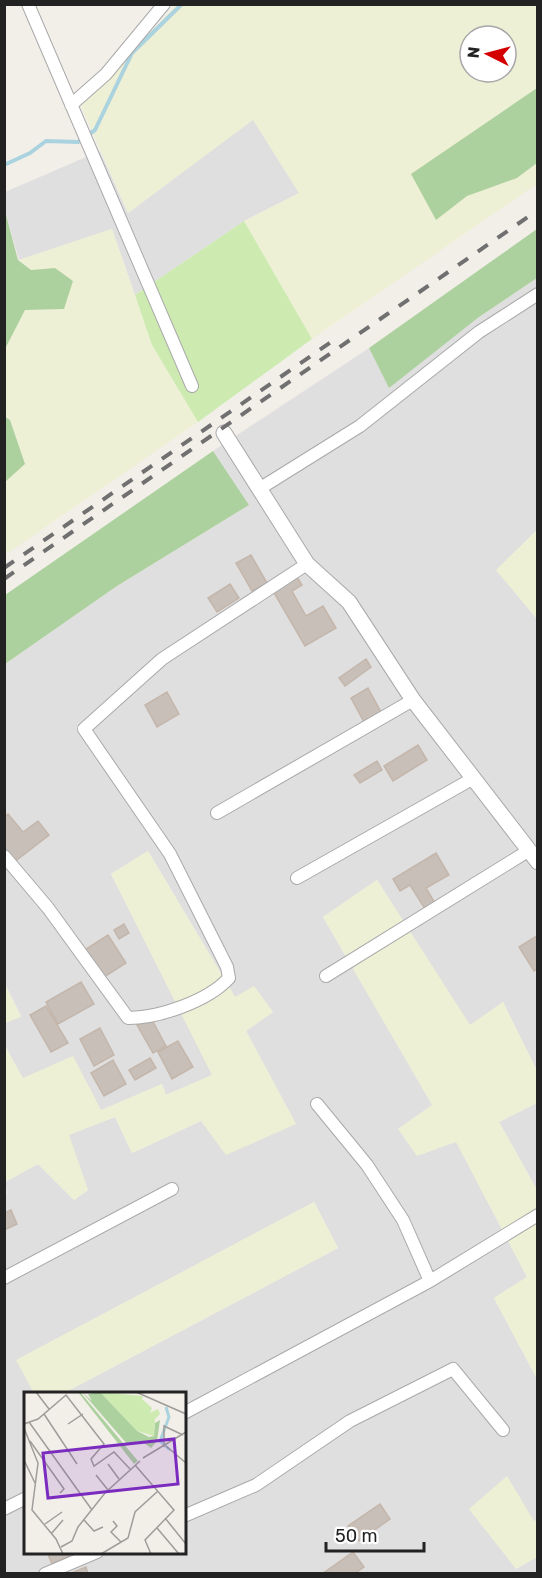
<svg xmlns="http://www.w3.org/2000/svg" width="542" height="1578" viewBox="0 0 542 1578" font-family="Rubik,sans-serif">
<rect width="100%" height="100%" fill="#f2efe9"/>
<!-- residential -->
<path fill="#e0dfdf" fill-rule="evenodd" d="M253 119 299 193 244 221 135 295 112 229 19 260 5 211V192L100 151 128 213Z
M537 278V530L497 570 537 619V1071L503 1002 470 1026 377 880 323 917 433 1105 398 1129 456 1141 527 1277 494 1298 537 1379V1520L516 1569 537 1557V1573H5L4 1195 7 1194 5 1182 38 1164 74 1200 88 1190 68 1135 115 1117 132 1153 201 1121 296 1124 246 1031 273 1012 235 997 148 851 111 874 213 1075 166 1095 162 1084 101 1111 22 1078 5 1045V1023L21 1016 5 984V664L117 586 249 505 213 451 369 348 389 387 479 317ZM314 1202 338 1248 64 1393 184 1394V1552H26V1394L34 1393 17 1360Z
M537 1103V1190L499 1122Z"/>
<!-- farmland -->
<path fill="#eef0d5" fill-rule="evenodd" d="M176 5H537V88L412 174 436 220 467 196 517 178 537 163V184L312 339 244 221 299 193 253 120 128 213 81 106ZM470 36H506V72H470Z
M112 229 152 345 198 422 8 553 5 549V482L25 464 10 420 5 416V349L25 310 64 309 55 268 31 270 19 260Z
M537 530V619L496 570Z
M148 851 235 997 254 986 273 1012 246 1031 296 1124 226 1155 201 1121 132 1153 115 1117 69 1135 88 1190 74 1200 38 1164 5 1182 4 1045 23 1078 73 1056 101 1110 162 1084 166 1095 212 1075 111 874Z
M377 880 470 1025 503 1002 537 1071V1103L499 1122 537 1190V1379L494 1298 527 1277 456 1142 417 1156 398 1129 432 1105 323 917Z
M5 984 21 1017 5 1023H4Z
M314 1202 338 1248 64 1393H34L16 1360Z
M507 1476 534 1521 537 1520V1557L516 1569 469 1509Z"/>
<!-- grass -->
<path fill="#cdebb0" d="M244 221 312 339 198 422 152 345 135 295Z"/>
<!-- forest -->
<path fill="#add19e" d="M537 88V163L517 178 467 196 436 220 411 174Z
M5 211 18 260 31 270 55 268 73 281 64 309 25 310 5 349Z
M537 229V278L479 317 389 388 369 348Z
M4 416 10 420 25 464 5 482Z
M213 451 249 505 117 586 5 664V595Z"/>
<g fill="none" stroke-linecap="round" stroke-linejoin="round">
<!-- stream -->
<path stroke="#aad3df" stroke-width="4" d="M4 165 30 153 46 141 78 142 95 130 132 53 182 4"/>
</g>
<!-- building -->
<path fill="#c7bfb8" stroke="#c4b6ab" stroke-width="1.5" d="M251 555 267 583 252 591 236 563Z
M297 577 302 585 292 591 306 616 323 606 336 628 305 646 273 591Z
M230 584 239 598 217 612 208 598Z
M366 659 371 667 345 686 339 678Z
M368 688 381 712 364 722 351 698Z
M167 692 179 714 157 727 145 705Z
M418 745 427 760 393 781 384 766Z
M377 761 382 770 360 783 354 775Z
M8 814 23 832 38 821 49 835 13 863 4 852V817Z
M436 853 449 875 426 888 435 903 425 909 410 885 400 891 393 879Z
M124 924 129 933 119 939 114 930Z
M108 935 126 963 101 979 83 951Z
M538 935V968L534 971 519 947Z
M81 982 94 1004 58 1024 46 1002Z
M46 1006 68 1043 51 1052 30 1015Z
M151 1018 166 1046 153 1053 137 1025Z
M100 1028 114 1055 94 1066 80 1039Z
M178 1041 193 1067 172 1079 158 1052Z
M150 1058 156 1068 135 1080 129 1070Z
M113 1060 126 1084 104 1096 91 1073Z
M11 1210 17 1224 4 1230V1213Z
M380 1504 390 1519 359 1541 348 1526Z
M47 1552H68L70 1556 52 1564Z
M353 1552 364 1567 354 1574H322Z
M86 1567 88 1574H69Z"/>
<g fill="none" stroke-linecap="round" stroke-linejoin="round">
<defs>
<path id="minor" d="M28 4 192 386
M71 105 106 74 164 4
M259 489 360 426 479 332 538 294
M217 813 413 700
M4 856 48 908 128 1018C159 1018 208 1001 229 978L227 967 170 854 84 729 162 659 307 564
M297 878 472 779
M326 976 528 851
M317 1104 367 1165 403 1220 430 1281
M4 1278 172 1189
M184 1413 430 1281 538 1215
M4 1509 26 1498
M184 1516 256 1485 350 1421 453 1369 503 1430
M45 1574 97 1552"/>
<path id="tertiary" d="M224 433 307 564 349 602 413 700 538 862"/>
</defs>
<!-- minor casing -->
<use href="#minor" stroke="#a9a9a9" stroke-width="14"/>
<!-- tertiary casing -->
<use href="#tertiary" stroke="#a9a9a9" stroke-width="17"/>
<!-- minor -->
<use href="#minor" stroke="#fff" stroke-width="12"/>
<!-- tertiary -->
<use href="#tertiary" stroke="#fff" stroke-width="15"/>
<!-- rail -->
<path stroke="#707070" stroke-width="4" stroke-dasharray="12 12" stroke-linecap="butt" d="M4 568 334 340
M4 579 538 210"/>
</g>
<!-- overview -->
<g transform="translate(24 1392)">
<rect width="162" height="162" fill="#f2efe9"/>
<path d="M76 0 119 4 118 7 128 16 126 21 134 17 136 22 131 27 130 44 113 39Z" fill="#cdebb0"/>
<path d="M54 0H56L114 69 110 72ZM58 0 68 9 64 2 76 0 113 39 125 45 130 44 131 31 136 28 133 49 127 56 117 49 104 53Z" fill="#add19e"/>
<path fill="none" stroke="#aad3df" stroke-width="3" d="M142 15 145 25 136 49 146 58"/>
<path fill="none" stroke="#9f9d99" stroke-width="1.5" d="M12 0 25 17M112 0 162 22M20 22 53 72M5 30 68 118M0 32 14 27 42 3 80 52 67 67 70 74 90 60 106 77M44 32 59 22M0 36 14 71 8 118 32 147 39 162M6 49 40 97 36 101M142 54 162 71M140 55V34L159 43M119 66 162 40M0 68 11 91M84 72 95 87M111 73 150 118 121 148 127 162M72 83 84 98M141 126 162 152M60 128 70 139 79 135M89 129 93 134 87 140 97 150M21 132 38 120M133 136 155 162M27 142 39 128M37 155 48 149 54 135 81 101 116 69M77 162 104 146 111 120 134 99"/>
<path fill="#7b2cbf" fill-opacity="0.15" stroke="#7b2cbf" stroke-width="3" d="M150 47 154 92 24 106 19 61Z"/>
<rect width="162" height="162" fill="none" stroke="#222" stroke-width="3"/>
</g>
<!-- border -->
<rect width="542" height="1578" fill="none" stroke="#222222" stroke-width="12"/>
<!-- north arrow -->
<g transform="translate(488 54) rotate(276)"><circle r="28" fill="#ffffff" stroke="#a7a7a7" stroke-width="1.5"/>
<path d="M0-4.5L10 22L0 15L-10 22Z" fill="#d40000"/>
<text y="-9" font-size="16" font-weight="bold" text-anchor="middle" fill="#222222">N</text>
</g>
<!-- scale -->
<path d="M326 1542v9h98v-9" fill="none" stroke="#222222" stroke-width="3"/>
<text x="335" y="1542" font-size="18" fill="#222222" stroke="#ffffff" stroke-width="4.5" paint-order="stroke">50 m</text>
</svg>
